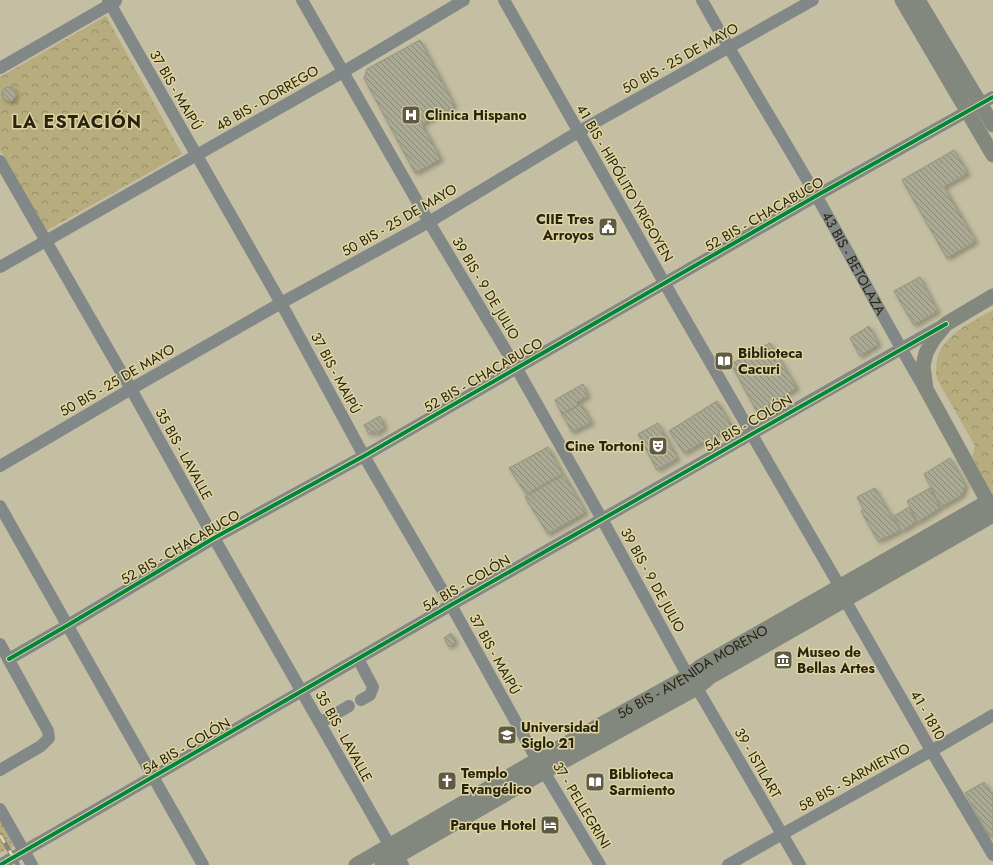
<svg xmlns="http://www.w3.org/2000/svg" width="993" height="865" viewBox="0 0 993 865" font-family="Jost,sans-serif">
<defs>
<pattern id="grass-dots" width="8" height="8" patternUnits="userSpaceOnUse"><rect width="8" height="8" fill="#b6ac7e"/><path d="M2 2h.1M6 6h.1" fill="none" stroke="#948c66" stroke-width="1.8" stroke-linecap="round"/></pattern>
<pattern id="park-crowns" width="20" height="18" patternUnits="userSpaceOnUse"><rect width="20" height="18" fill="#b6ac7e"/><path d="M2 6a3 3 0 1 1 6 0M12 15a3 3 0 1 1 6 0" fill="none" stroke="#948c66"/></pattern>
<pattern id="building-back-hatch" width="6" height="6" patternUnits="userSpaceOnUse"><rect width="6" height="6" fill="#aaaa94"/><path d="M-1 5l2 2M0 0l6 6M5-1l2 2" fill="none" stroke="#8a8a77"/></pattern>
<filter id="shadow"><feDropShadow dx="2.5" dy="2.5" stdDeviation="2" flood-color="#0004"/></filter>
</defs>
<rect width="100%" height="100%" fill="#c4bea2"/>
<!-- grass -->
<path fill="url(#grass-dots)" d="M0 820 14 846 0 853Z"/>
<!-- park -->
<path fill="url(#park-crowns)" d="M106 16 182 154 46 231 0 150V77Z
M993 310V495L972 457 975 446 937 379C930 340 965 326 993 310Z"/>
<!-- building -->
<path fill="url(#building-back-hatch)" stroke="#94947e" filter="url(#shadow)" d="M420 40 455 106 422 124 441 159 415 173 364 78 367 69Z
M2 94a7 7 0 1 1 14 0a7 7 0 1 1-14 0Z
M954 150 968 173 944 187 976 241 947 258 902 180Z
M920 277 938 311 914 325 894 291Z
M869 326 879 344 860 356 850 338Z
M770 343 797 388 757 412 731 364Z
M583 384 588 396 577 402 578 406 562 414 555 400Z
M717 401 732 426 684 453 669 431Z
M581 404 592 422 572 432 562 414Z
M380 416 385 427 376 434 374 431 369 434 364 425Z
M658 423 678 458 657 470 638 434Z
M548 447 563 474 526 494 509 468Z
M950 458 966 485 962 495 941 507 924 474Z
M564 475 586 512 548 534 525 497Z
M875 488 900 531 878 541 861 511 864 510 857 497Z
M930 488 940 508 918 522 907 501Z
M909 507 916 522 902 531 894 516Z
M451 633 456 642 449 647 444 638Z
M984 782 991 793 993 792V835L990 837 965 793Z"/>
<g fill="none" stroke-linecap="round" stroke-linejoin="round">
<!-- minor -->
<g stroke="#828887" stroke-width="12">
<path d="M108 0 281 303 364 456 451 605 537 760 600 865"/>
<path d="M302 0 429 222 517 369 602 519 688 676 697 688 800 865"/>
<path d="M504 0 665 284 840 587 845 600 932 752 993 855"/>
<path id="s1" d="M702 0C739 67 779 131 817 197 853 260 887 325 924 388"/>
<path d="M0 68 116 1"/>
<path d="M0 161 131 389 214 538 390 846 398 856 403 865"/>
<path d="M0 267 343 72 464 0"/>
<path d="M0 466 131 389 281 303 429 222 578 132 813 0"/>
<path d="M0 506 203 865"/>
<path d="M0 644 48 731 49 738 41 746 0 770"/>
<path d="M9 659 68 625 214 538 364 456 816 196 993 97"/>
<path d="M358 659 373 687 370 695 361 700"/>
<path d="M320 723 349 706"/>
<path d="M0 809 32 865"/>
<path d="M0 865 451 605 943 325"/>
<path d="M728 865C816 814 906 767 993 715"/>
</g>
<!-- major -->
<g stroke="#83887f" stroke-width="15">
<path d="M902 0 993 155"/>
<path d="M918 0 993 125"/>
<path d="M993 511 926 389 923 366 926 353 933 340 946 324 993 296"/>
<path id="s2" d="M356 865 537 760 688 676 701 666 987 502"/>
<path d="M382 865 544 772 697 688 710 677 993 515"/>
</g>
<defs>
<path id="rail" d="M0 835 18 865"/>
</defs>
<!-- rail casing -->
<use href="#rail" stroke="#83857e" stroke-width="4.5"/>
<!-- rail -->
<use href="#rail" stroke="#dfd5a1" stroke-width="3" stroke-dasharray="9" stroke-linecap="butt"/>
<defs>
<path id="cycleway" d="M9 659 68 625 214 538 364 456 816 196 993 97
M0 865 451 605 946 324"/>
</defs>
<!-- cycleway casing -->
<use href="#cycleway" stroke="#dfd5a1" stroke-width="6"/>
<!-- cycleway -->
<use href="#cycleway" stroke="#00873e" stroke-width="4"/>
</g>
<!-- icons -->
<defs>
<symbol id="hospital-square" viewBox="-11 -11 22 22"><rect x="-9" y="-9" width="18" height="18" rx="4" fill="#5f5a43" stroke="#dfd5a1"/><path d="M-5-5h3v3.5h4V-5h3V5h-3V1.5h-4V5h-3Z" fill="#fff"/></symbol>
<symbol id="civic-square" viewBox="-11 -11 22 22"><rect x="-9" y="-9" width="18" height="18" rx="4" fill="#5f5a43" stroke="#dfd5a1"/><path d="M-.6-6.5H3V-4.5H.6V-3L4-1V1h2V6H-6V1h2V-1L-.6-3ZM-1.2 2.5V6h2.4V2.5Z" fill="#fff"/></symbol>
<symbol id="library-square" viewBox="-11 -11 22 22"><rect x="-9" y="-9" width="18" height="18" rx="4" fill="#5f5a43" stroke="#dfd5a1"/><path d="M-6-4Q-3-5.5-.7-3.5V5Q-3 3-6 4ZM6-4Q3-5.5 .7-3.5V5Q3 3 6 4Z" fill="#fff"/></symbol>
<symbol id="theatre-square" viewBox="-11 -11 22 22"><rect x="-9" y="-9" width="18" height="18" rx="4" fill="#5f5a43" stroke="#dfd5a1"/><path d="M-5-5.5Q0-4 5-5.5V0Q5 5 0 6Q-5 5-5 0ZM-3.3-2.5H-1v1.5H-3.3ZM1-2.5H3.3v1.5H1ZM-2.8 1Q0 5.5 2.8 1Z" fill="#fff"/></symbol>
<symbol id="museum-square" viewBox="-11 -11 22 22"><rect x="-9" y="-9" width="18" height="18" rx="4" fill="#5f5a43" stroke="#dfd5a1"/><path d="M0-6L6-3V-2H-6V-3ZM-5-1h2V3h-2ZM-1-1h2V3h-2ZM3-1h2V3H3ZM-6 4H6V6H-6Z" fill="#fff"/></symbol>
<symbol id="university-square" viewBox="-11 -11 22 22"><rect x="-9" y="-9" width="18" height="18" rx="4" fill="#5f5a43" stroke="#dfd5a1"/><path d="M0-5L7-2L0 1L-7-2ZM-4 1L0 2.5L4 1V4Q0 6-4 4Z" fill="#fff"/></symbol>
<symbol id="church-square" viewBox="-11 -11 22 22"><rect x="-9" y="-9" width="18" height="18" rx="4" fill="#5f5a43" stroke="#dfd5a1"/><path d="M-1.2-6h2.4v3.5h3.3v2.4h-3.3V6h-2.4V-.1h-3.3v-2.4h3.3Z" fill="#fff"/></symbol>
<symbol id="hotel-square" viewBox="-11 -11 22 22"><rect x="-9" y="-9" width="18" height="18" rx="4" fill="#5f5a43" stroke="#dfd5a1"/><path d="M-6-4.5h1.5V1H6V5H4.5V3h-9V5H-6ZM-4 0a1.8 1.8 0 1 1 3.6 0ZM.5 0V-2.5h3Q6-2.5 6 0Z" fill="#fff"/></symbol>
</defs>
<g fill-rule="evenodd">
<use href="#hospital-square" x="400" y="104" width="22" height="22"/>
<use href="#civic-square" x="597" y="216" width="22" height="22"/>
<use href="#library-square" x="713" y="350" width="22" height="22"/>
<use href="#theatre-square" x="647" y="435" width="22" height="22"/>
<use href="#museum-square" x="772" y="649" width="22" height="22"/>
<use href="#university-square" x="496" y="724" width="22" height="22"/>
<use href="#church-square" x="436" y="770" width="22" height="22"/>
<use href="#library-square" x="584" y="771" width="22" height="22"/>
<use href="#hotel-square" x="539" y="814" width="22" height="22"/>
</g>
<g text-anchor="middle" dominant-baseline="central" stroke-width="3" stroke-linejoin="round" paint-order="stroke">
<!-- street labels -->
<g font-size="14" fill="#282410" stroke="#dfd5a1">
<text transform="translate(680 58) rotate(-29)">50 BIS - 25 DE MAYO</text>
<text transform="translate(176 90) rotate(60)">37 BIS - MAIPÚ</text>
<text transform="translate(267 98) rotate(-30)">48 BIS - DORREGO</text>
<text transform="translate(625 183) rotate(60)">41 BIS - HIPÓLITO YRIGOYEN</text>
<text transform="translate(764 214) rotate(-30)">52 BIS - CHACABUCO</text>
<text transform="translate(399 220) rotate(-30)">50 BIS - 25 DE MAYO</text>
<text stroke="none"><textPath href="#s1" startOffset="304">43 BIS - BETOLAZA</textPath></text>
<text transform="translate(486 288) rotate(59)">39 BIS - 9 DE JULIO</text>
<text transform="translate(336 373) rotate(62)">37 BIS - MAIPÚ</text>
<text transform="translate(483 375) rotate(-30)">52 BIS - CHACABUCO</text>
<text transform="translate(117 380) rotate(-30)">50 BIS - 25 DE MAYO</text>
<text transform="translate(748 423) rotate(-30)">54 BIS - COLÓN</text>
<text transform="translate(184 454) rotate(61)">35 BIS - LAVALLE</text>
<text transform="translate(180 547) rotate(-30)">52 BIS - CHACABUCO</text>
<text transform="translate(653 580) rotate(61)">39 BIS - 9 DE JULIO</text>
<text transform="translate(466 583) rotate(-30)">54 BIS - COLÓN</text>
<text transform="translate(495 654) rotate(61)">37 BIS - MAIPÚ</text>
<text stroke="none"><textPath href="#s2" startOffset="388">56 BIS - AVENIDA MORENO</textPath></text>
<text transform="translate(928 715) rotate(60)">41 - 1810</text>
<text transform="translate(344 736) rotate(61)">35 BIS - LAVALLE</text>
<text transform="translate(186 746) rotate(-30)">54 BIS - COLÓN</text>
<text transform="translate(758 763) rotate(60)">39 - ISTILART</text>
<text transform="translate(854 777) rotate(-29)">58 BIS - SARMIENTO</text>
<text transform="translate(582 805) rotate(59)">37 - PELLEGRINI</text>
</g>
<!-- poi labels -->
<g font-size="14" font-weight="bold" fill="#282410" stroke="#dfd5a1" text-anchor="start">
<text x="425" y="115">Clinica Hispano</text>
<text x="594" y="219" text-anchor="end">CIIE Tres<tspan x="594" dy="16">Arroyos</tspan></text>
<text x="738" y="353">Biblioteca<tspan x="738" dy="16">Cacuri</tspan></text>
<text x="644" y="446" text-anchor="end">Cine Tortoni</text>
<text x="797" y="652">Museo de<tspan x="797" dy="16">Bellas Artes</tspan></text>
<text x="521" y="727">Universidad<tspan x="521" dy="16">Siglo 21</tspan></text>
<text x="461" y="773">Templo<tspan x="461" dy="16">Evangélico</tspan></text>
<text x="609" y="774">Biblioteca<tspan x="609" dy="16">Sarmiento</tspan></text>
<text x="536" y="825" text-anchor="end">Parque Hotel</text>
</g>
<!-- district labels -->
<g font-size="18" font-weight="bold" letter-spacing="1" fill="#282410" stroke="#dfd5a1">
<text x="77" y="122">LA ESTACIÓN</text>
</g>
</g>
</svg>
